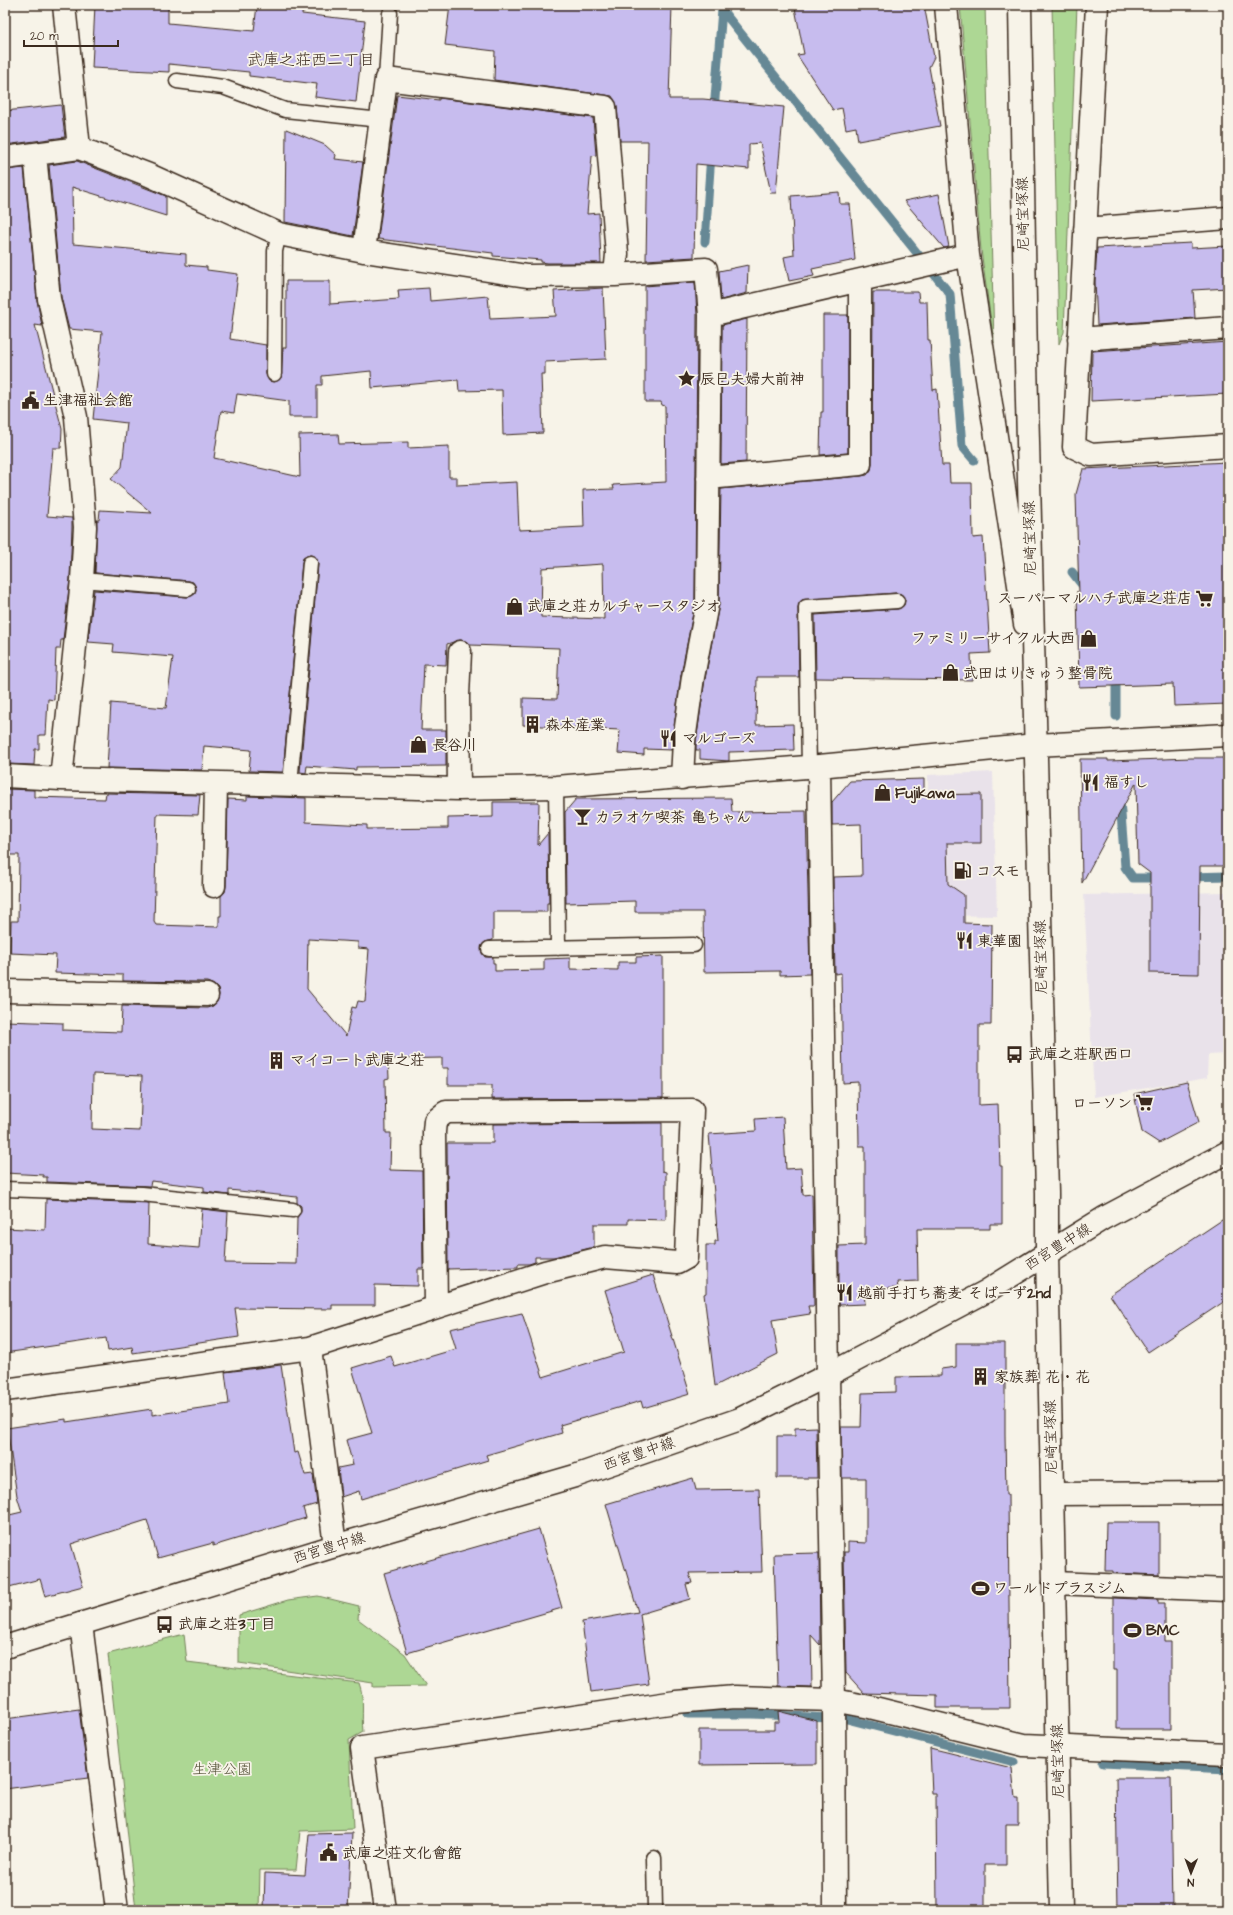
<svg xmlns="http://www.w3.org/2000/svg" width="1233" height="1915" viewBox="0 0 1233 1915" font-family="'Architects Daughter','Klee One',sans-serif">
<rect width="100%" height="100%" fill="#f7f3e8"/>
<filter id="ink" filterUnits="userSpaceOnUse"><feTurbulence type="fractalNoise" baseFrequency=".025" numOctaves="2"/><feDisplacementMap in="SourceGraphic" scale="8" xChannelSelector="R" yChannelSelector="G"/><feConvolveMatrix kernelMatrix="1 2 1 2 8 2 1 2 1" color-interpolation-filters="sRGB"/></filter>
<g filter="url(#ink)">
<!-- built -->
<path fill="#e9e2ea" d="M993 772 997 916 930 915 928 775Z
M1228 892V1054L1208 1055 1207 1078 1094 1097 1084 895Z"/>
<!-- green -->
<path fill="#add794" stroke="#748059" d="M960 5H985L994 343 981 250Z
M1052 5H1077L1064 332 1059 344Z
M318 1596 359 1606 358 1619 405 1654 426 1686 373 1687V1683L239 1663V1615L288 1600Z
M184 1634 187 1662 359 1683C365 1699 361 1715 363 1732L349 1740 353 1829 300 1831 296 1870H260L259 1910H136L108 1654Z"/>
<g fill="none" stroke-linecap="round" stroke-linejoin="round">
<!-- stream -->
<path stroke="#668895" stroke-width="9" d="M718 5 950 294 962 446 974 460
M714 111 722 9
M705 242 711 154
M1072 572 1086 590
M1116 674V716
M1120 800 1125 867 1133 878H1161
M1187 877 1228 876
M688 1714H753L847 1719 1014 1762
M1103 1763 1228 1769"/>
</g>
<!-- building -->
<path fill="#c7bcee" stroke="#3b2a1e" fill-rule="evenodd" d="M95 5H168V23L254 31 257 5H303L302 14 365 21 356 102 315 97 317 84 249 76V72L169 64V72L92 68Z
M450 5H672L669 99H703L784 107 776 193H771L760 143 749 144V169L696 164 694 257 646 260 648 141H620L617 106 612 96 494 80 495 51 445 45Z
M811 5H924L934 57 929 67 940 126 858 141 856 127 846 129 842 108 833 110 797 55 804 54 795 8Z
M397 95 439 100V98L593 118 596 155 592 156 587 214 599 213 601 263H548L541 262V260L493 256V253L378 239Z
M61 105 65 137 5 145V111Z
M286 129 325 145 336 155 335 159 363 162 353 236 285 222Z
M77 161 166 196V216L72 187 73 244 186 254V265L207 267V270L238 274 230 339 266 345V374L269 381 274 382 281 378 283 348H286V281H330V304L399 299 398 290 429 288 430 301 488 296 490 319 556 316 554 291 603 288 606 359 545 362V374H541L543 433 503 435 502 390 459 391 458 380 372 388 371 371 322 376V385H317V417H289V401L237 394 234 413 221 411 214 458 300 477 299 435 338 434 339 444 408 442V448L449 446V477H457V485L517 482 519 530 584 527 583 490 614 489 613 485 666 482 665 406 662 405 661 402H645V286L695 282 697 315 695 603 681 675 671 750 644 749V755L618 753 620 730 523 725V698L557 699 559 648 470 645 466 641 460 640 447 644 446 665 424 664 421 730H446V766L356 767V770L307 766 306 773 300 772 318 564 315 556 310 555 303 558 302 562 283 772 249 771 251 750 204 746 202 770 107 768 111 703 166 708 173 657 113 652 114 644 88 642 94 590 187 597 195 594 196 589 193 582 189 581 95 573 97 520H99L100 510 152 513 111 479 122 467 127 423 93 419 102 332 69 329 61 297 49 165ZM603 564 604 619 541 617 542 568Z
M24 168 37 300 42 326 35 325 62 429 61 448H53L47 516 72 518V527L70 579 63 640H61L60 649H56L54 700 48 699 46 735H39V749H35L34 765 5 764V170Z
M839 192 840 204H850L855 260 812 269 814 276 789 281 784 257 794 255 791 196Z
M939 194 949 247 944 248 904 201Z
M1191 243V248L1228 246V288L1193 290 1195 318 1097 325 1095 281 1097 248Z
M748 265 747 293 721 300 719 271Z
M873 292H918L919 302H927L928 340H930L933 390 937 389 942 465H949L950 483H972L973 538 983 537 990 653 971 654 972 680 816 678 815 615 898 609 904 605 905 600 901 594 896 593 802 600 798 607 799 677H757L756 725 793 724 794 750 729 752V761L700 759V750H696V742L705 679 719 604 721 489 861 476 867 475 871 470 872 464Z
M823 315H848V453L820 455 821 412H823Z
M747 319 746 462 721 464 722 325Z
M1228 342V394L1091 401 1092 351Z
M1228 462V704L1174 706 1173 684 1079 687 1077 591 1079 594 1076 494 1083 469Z
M1191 758H1228V866H1200L1199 974 1150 973V873L1138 864 1136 783 1082 883 1080 759H1108V761Z
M924 779V795L981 794V843H947L948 884 964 895V923L992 924 991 1025H979V1105L998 1104 1000 1166H1002V1224H990V1229H917L918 1281 897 1282 898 1288 864 1289 865 1304 839 1305V1246L865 1245V1146H859L858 1082 843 1083 841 973 835 974 833 877 862 876 861 824 832 825V802L850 781Z
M5 789 34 790V797L105 799 106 793 200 795 198 815 157 814 154 922 156 925 219 927V916H221V896L225 892 226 886 228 799 247 800V796L306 798V822L367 825V829L448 828V818L493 817V802H539L538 845 548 833 549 903H547V912H493V940L485 942 482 945V953L485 957H493V963H495V971L544 970V959L570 958V969L618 970V962H636V957L663 956V1098L492 1099V1085H448V1068H442V1058L388 1059 389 1078 385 1079 386 1133H391L390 1170 422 1171 423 1269H418V1286L375 1285V1305H332V1309L235 1308 239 1337 133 1353 132 1347 108 1351 106 1338 5 1353V1228L45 1230 46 1199 149 1203 148 1244 199 1248 202 1209 228 1212 225 1263 296 1264 297 1218 301 1210V1206L297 1203V1197L229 1190V1195L204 1192V1187L151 1181 150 1186 47 1182V1177H43V1175L5 1173V1021L63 1023V1030L121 1032 122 1006 207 1008 213 1006 217 1002 219 995 218 989 214 985 207 982 123 981V975L55 973 56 955 10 953 11 921H18L19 855H5ZM308 939 358 942V948L369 949 365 1002 358 1001 356 1008 352 1007 346 1036 307 989ZM93 1074 142 1076 140 1131 92 1129Z
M731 798 732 812 806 811 810 974 780 975V971L704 972 703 912H635V901L566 903 565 812 576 799Z
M1187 1082 1199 1122 1159 1143 1142 1132 1134 1094Z
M783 1117 786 1169 801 1168 803 1195 812 1194 814 1306H808L810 1314 772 1320 778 1354 715 1386 704 1294 706 1293V1245H715V1241H718L709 1134 756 1131 755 1119Z
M662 1123V1171L666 1172V1220L628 1219V1224H594V1247L554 1257H535V1262L529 1264H518V1267L448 1269 447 1143H493V1124Z
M1228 1216V1299L1148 1352 1110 1295Z
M653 1275 690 1394 643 1408 641 1401 560 1425 562 1433 486 1455 488 1460 361 1499 359 1491 341 1497 338 1468 353 1465 346 1440 372 1433 352 1368 391 1356 395 1367 456 1349 450 1329 522 1313 543 1377 624 1352 605 1290Z
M956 1343H1005V1434L1006 1495H1008L1010 1708H937V1695L864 1693 846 1673 844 1552H848V1542L866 1543V1478H842L841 1427H861L862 1393 896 1392V1377L941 1376V1369L956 1367Z
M281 1365 294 1453 298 1452 305 1475 313 1474 317 1504 303 1508 306 1518 213 1546V1543L158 1558 147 1520 71 1544 83 1586 45 1596 40 1579 5 1588V1516L22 1512 17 1496 7 1428 66 1419V1422L152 1409V1415L229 1404 225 1372Z
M816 1427 817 1478H777V1436H795V1428Z
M693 1478 696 1490 759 1489 762 1572 689 1573 692 1583 686 1584 690 1599 640 1614 649 1684 591 1692 582 1622 638 1612 606 1504Z
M1106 1522H1159V1575L1113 1573V1571H1105Z
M539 1529 562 1608 407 1653 384 1573Z
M819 1553 820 1645 811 1635 812 1687 778 1686 774 1554Z
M1113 1598 1158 1600V1603H1165V1642H1171V1729H1117V1670H1113Z
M79 1709 88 1778 5 1789V1719Z
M778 1711 817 1721V1764L699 1765V1730H774V1722H779Z
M930 1748 1012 1768 1015 1798H1018V1824H1006V1865H985V1910H937L936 1794H932Z
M1116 1778H1171L1173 1910H1118Z
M352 1833 348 1910H264L265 1873 305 1875 309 1834Z"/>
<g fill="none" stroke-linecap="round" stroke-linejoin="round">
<defs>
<path id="service" d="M386 79 390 13
M177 81 223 87 285 110 381 120
M274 374 275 251 279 234
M82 580 188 589
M809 767 806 607 897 601
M290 784 310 563
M556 787 558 948
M489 949 694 945
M5 1189 142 1194 293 1210
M654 1858 655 1910"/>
<path id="minor" d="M64 5 79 148
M946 5 968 255 1025 624
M1097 5 1074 447 1091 455 1228 446
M35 154 49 299 76 417 85 527 82 580 61 779
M5 158 79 148 149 175 279 234 364 251 527 276 615 275 706 269 710 315 968 255
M1085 229 1228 218
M364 251 386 79 605 107 617 254 615 275
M1079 339 1228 328
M708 478 860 464V281
M819 766 828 1375 834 1700 835 1910
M5 776 61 779 459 789 556 787 819 766 1036 745 1228 735
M682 778 684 741 693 677 707 604 710 315
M459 789 458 696 460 652
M214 886 216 784
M5 991 207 995
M310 1348 335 1546
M5 1390 310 1348 545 1272 605 1257 677 1263 686 1258 692 1110 446 1112 435 1121 434 1132 436 1307
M1053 1494 1228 1493
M1054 1583 1228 1590
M81 1624 117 1910
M385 1910 362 1748 676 1702 735 1697 834 1700 870 1707 1024 1745 1228 1754"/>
<path id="secondary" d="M5 1647 335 1546 575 1476 740 1419 828 1375 985 1292 1104 1218 1228 1152"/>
<path id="primary" d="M1020 5 1026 362 1047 1193V1254L1061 1910"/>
</defs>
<!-- service casing -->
<use href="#service" stroke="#3b2a1e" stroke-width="17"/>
<!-- minor casing -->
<use href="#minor" stroke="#3b2a1e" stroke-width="25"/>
<!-- secondary casing -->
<use href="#secondary" stroke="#3b2a1e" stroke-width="25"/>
<!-- primary casing -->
<use href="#primary" stroke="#3b2a1e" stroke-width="25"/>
<!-- service -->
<use href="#service" stroke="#f7f3e8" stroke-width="14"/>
<!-- minor -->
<use href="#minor" stroke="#f7f3e8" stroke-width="22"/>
<!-- secondary -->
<use href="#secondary" stroke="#f7f3e8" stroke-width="22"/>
<!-- primary -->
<use href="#primary" stroke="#f7f3e8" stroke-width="22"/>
</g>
</g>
<!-- icons -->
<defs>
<symbol id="sight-bare" viewBox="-9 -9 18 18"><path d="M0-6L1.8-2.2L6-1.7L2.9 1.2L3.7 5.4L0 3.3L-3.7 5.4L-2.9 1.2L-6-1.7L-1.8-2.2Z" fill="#3b2a1e" stroke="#f7f3e8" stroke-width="2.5" paint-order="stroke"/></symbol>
<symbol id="civic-bare" viewBox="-9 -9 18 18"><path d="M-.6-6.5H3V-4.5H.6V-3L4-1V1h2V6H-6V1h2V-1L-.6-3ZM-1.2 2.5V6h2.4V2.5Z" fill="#3b2a1e" stroke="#f7f3e8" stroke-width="2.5" paint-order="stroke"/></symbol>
<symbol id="supermarket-bare" viewBox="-9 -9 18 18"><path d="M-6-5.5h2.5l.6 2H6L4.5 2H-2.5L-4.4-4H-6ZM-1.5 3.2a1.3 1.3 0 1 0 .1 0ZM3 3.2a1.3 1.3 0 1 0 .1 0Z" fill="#3b2a1e" stroke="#f7f3e8" stroke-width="2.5" paint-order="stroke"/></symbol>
<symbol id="shop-bare" viewBox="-9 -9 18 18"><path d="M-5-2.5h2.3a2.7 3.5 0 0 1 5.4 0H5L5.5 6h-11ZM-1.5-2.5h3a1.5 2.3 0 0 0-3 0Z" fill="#3b2a1e" stroke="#f7f3e8" stroke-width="2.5" paint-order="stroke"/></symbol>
<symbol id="building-bare" viewBox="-9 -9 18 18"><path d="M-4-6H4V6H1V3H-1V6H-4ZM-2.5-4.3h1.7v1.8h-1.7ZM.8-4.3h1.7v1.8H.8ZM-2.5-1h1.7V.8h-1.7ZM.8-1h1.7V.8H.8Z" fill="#3b2a1e" stroke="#f7f3e8" stroke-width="2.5" paint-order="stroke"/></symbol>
<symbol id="restaurant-bare" viewBox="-9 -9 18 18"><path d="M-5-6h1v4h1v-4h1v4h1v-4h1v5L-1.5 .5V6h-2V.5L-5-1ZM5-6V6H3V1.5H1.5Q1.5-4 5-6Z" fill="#3b2a1e" stroke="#f7f3e8" stroke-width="2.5" paint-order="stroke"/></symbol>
<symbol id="bar-bare" viewBox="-9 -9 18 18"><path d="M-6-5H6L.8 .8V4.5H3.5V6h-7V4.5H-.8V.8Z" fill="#3b2a1e" stroke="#f7f3e8" stroke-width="2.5" paint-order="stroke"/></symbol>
<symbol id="fuel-bare" viewBox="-9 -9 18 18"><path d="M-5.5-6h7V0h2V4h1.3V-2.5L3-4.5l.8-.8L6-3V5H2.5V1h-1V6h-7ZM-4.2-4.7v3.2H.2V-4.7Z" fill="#3b2a1e" stroke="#f7f3e8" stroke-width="2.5" paint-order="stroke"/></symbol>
<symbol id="bus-bare" viewBox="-9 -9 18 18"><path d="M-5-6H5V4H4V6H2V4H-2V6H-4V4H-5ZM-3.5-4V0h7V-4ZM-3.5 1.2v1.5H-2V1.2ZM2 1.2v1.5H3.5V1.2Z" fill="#3b2a1e" stroke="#f7f3e8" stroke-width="2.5" paint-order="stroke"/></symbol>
<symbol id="stadium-bare" viewBox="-9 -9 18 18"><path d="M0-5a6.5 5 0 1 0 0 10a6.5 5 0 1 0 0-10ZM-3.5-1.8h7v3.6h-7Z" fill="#3b2a1e" stroke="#f7f3e8" stroke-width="2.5" paint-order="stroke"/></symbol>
</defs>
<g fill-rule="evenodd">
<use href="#sight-bare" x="674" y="366" width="25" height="25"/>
<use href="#civic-bare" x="18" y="388" width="25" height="25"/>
<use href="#supermarket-bare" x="1192" y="586" width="25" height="25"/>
<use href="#shop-bare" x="502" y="594" width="25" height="25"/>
<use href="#shop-bare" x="1076" y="626" width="25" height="25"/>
<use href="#shop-bare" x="938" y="660" width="25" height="25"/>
<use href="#building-bare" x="520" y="712" width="25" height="25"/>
<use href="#restaurant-bare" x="656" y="726" width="25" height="25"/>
<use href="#shop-bare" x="406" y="732" width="25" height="25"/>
<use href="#restaurant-bare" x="1078" y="770" width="25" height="25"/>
<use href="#shop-bare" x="870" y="780" width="25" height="25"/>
<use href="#bar-bare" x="570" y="804" width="25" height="25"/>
<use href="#fuel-bare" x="950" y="858" width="25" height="25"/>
<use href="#restaurant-bare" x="952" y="928" width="25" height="25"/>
<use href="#bus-bare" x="1002" y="1042" width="25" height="25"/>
<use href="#building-bare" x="264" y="1048" width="25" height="25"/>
<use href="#supermarket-bare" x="1132" y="1090" width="25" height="25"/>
<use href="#restaurant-bare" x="832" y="1280" width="25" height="25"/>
<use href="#building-bare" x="968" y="1364" width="25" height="25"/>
<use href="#stadium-bare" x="968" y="1576" width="25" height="25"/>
<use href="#bus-bare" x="152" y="1612" width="25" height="25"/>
<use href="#stadium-bare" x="1120" y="1618" width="25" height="25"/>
<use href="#civic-bare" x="316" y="1840" width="25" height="25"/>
</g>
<g text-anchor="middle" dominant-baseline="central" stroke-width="3.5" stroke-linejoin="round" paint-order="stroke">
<!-- street labels -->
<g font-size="15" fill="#3b2a1e" stroke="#f7f3e8">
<text transform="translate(1023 214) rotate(-91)">尼崎宝塚線</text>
<text transform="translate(1030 538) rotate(-91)">尼崎宝塚線</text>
<text transform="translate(1041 957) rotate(-91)">尼崎宝塚線</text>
<text transform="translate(1058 1247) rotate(-32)">西宮豊中線</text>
<text transform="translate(1051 1437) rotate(-91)">尼崎宝塚線</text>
<text transform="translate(639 1454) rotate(-19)">西宮豊中線</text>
<text transform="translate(329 1548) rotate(-17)">西宮豊中線</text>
<text transform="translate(1058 1761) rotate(-91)">尼崎宝塚線</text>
</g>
<!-- poi labels -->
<g font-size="15" font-weight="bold" fill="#3b2a1e" stroke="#f7f3e8" text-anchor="start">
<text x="700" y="379">辰巳夫婦大前神</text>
<text x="43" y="400">生津福祉会館</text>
<text x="1192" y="598" text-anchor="end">スーパーマルハチ武庫之荘店</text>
<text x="527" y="606">武庫之荘カルチャースタジオ</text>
<text x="1075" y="638" text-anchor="end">ファミリーサイクル大西</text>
<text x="963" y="673">武田はりきゅう整骨院</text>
<text x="545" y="725">森本産業</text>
<text x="682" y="738">マルゴーズ</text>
<text x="432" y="745">長谷川</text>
<text x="1104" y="782">福すし</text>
<text x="895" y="793">Fujikawa</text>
<text x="595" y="817">カラオケ喫茶 亀ちゃん</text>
<text x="976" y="871">コスモ</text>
<text x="977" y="941">東華園</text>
<text x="1028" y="1054">武庫之荘駅西口</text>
<text x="290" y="1060">マイコート武庫之荘</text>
<text x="1132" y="1103" text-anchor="end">ローソン</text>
<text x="857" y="1293">越前手打ち蕎麦 そばーず2nd</text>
<text x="994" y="1377">家族葬 花・花</text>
<text x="993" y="1588">ワールドプラスジム</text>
<text x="178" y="1624">武庫之荘3丁目</text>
<text x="1146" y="1630">BMC</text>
<text x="342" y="1853">武庫之荘文化會館</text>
</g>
<!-- park labels -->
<g font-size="15" fill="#58553c" stroke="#f7f3e8">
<text x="222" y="1769">生津公園</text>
</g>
<!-- neighbourhood labels -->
<g font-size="16" fill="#3b2a1e" stroke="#f7f3e8">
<text x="311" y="60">武庫之荘西二丁目</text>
</g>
</g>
<!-- margin -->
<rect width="1233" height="1915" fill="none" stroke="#f7f3e8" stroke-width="20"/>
<rect x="10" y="10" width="1213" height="1895" fill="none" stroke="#3b2a1e" stroke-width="1.5" filter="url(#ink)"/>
<!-- north arrow -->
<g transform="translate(1191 1873) rotate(181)" stroke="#f7f3e8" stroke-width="3" paint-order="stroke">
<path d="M0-3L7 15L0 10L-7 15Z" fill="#3b2a1e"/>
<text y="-6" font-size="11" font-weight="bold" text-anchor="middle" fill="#3b2a1e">N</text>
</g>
<!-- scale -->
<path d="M24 40v6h94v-6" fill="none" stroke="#3b2a1e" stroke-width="2"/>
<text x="30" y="40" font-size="12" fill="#3b2a1e" stroke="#f7f3e8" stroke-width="3" paint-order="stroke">20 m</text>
</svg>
